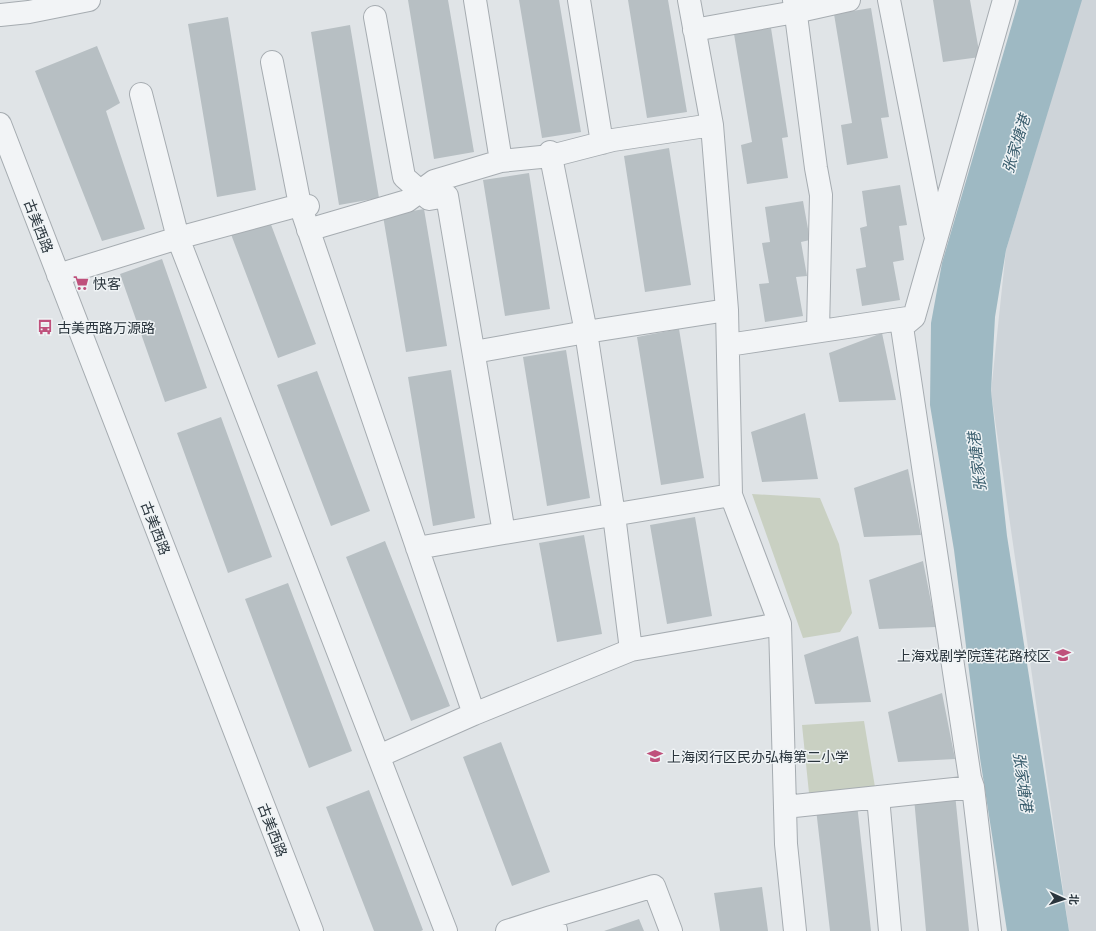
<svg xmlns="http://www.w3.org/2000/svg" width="1096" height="931" viewBox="0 0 1096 931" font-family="Inter,'Noto Sans SC',sans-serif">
<rect width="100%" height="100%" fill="#e0e4e7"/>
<!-- built -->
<path fill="#ced4d9" d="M1081 0H1096V931H1069L991 392 1006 250Z"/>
<!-- green -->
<path fill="#c9d0c2" d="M752 494 820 498 839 544 852 613 840 632 803 638Z
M864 721 875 787 809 793 802 725Z"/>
<!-- water -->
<path fill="#9eb9c3" d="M1019 0H1082L1006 250 995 317 991 391 1007 536 1069 931H1007L980 758 954 550 930 405 931 323 942 263Z"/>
<!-- building -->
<path fill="#b7bfc3" d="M408 0H448L474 152 434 159Z
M519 0H559L581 132 542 138Z
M628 0H668L687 112 647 118Z
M933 0H970L980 57 943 62Z
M871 8 889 117 881 118 888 158 847 165 841 125 852 123 834 14Z
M228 17 256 190 217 197 188 24Z
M350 25 379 198 339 205 311 32Z
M771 28 788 137 782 138 788 178 747 184 741 145 752 142 734 34Z
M97 46 120 103 106 111 145 229 102 241 35 71Z
M669 148 691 285 645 292 624 156Z
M529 173 550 309 505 316 483 180Z
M900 185 907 225 899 226 904 260 893 262 900 300 862 306 856 269 866 267 860 228 867 226 862 191Z
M803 201 810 240 801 242 807 276 796 277 803 316 765 322 759 284 769 283 762 243 770 242 765 207Z
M424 209 447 346 406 352 383 216Z
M267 214 316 344 278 358 229 229Z
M162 259 207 388 165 402 120 274Z
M679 329 704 478 661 485 637 337Z
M882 333 896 400 839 402 829 353Z
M566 350 590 498 547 506 523 357Z
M451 370 475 518 433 526 408 377Z
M317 371 370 511 331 526 277 385Z
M805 413 818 479 762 482 751 432Z
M221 417 272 557 228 573 177 433Z
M908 469 921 535 864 537 854 488Z
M695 517 712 616 667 624 650 525Z
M584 535 602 634 557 642 539 543Z
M385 541 450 706 411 721 346 557Z
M923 561 936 627 879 629 869 580Z
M288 583 352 751 309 768 245 599Z
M858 636 871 702 815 704 804 655Z
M942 693 955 759 898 762 888 712Z
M501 742 550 872 512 886 463 757Z
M369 790 423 930 421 931H374L326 807Z
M955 794 969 931H926L914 798Z
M857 804 871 931H830L816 809Z
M762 887 768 931H720L714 893Z
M639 919 644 931H604Z"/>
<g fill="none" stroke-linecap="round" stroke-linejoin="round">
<defs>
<path id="minor" d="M475 0 501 161
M579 0 602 143
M689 0 712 125 727 310 731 495 780 624
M794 0 816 168 821 195 818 331
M889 0 935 234
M0 15 29 12 89 0
M375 17 404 177 429 199 447 196 504 533 417 548
M694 30 795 12 849 0
M272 62 300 205 474 714 379 756
M141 94 178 238 446 931
M0 124 312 931
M550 152 586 332 614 515 631 650
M308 230 407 201 434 181 501 161 551 156 613 140 712 125
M58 275 178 238 300 205 308 206
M728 345 914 317
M474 352 586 332 727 310
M504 533 731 495
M474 714 631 650 780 624 786 844 795 931
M878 797 890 931
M785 807 973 787
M551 917 654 886 671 931
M507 931 551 917 556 930
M990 931 973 787 970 778 902 327 914 317 1004 0"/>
</defs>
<!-- minor casing -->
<use href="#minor" stroke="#a6acb1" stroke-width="24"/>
<!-- minor -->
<use href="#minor" stroke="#f2f4f6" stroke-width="22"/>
</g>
<!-- icons -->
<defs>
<symbol id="supermarket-bare" viewBox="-9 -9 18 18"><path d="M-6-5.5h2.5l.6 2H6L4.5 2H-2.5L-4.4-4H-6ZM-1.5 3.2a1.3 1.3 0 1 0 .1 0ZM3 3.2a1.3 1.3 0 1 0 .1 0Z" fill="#bf517c" stroke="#eff3f5" stroke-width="2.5" paint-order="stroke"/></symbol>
<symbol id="bus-bare" viewBox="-9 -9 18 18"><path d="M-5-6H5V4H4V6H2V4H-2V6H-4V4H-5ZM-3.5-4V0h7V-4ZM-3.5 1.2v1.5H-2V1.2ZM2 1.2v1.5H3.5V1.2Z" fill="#bf517c" stroke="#eff3f5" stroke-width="2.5" paint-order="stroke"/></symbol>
<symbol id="university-bare" viewBox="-9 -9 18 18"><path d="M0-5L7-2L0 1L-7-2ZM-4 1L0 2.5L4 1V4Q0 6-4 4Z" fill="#bf517c" stroke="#eff3f5" stroke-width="2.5" paint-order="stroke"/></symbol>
<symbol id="school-bare" viewBox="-9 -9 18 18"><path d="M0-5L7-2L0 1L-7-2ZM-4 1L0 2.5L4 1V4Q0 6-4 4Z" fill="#bf517c" stroke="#eff3f5" stroke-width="2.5" paint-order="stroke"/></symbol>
</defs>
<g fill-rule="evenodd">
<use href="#supermarket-bare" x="70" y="272" width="22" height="22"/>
<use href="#bus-bare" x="34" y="316" width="22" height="22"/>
<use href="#university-bare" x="1052" y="644" width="22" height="22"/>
<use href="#school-bare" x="644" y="745" width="22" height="22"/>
</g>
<g text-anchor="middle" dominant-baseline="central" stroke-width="3" stroke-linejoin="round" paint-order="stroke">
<!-- street labels -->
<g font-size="14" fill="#2a353d" stroke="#eff3f5">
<text transform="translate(39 226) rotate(69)">古美西路</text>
<text transform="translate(156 528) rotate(69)">古美西路</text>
<text transform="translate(273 830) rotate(69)">古美西路</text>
</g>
<!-- poi labels -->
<g font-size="14" fill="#2a353d" stroke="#eff3f5" text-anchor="start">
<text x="93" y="283">快客</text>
<text x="57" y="327">古美西路万源路</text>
<text x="1051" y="655" text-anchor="end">上海戏剧学院莲花路校区</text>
<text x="667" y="756">上海闵行区民办弘梅第二小学</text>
</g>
<!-- water labels -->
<g font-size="15" font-style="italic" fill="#385c6c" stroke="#eff3f5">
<text transform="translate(1016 144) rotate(-73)">张家塘港</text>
<text transform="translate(977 462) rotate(-97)">张家塘港</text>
<text transform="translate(1023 782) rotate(82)">张家塘港</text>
</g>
</g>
<!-- north arrow -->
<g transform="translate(1064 899) rotate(93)" stroke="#eff3f5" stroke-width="3" paint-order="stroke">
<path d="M0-3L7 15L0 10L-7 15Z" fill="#2a353d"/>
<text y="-6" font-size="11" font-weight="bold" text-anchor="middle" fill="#2a353d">北</text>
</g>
</svg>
